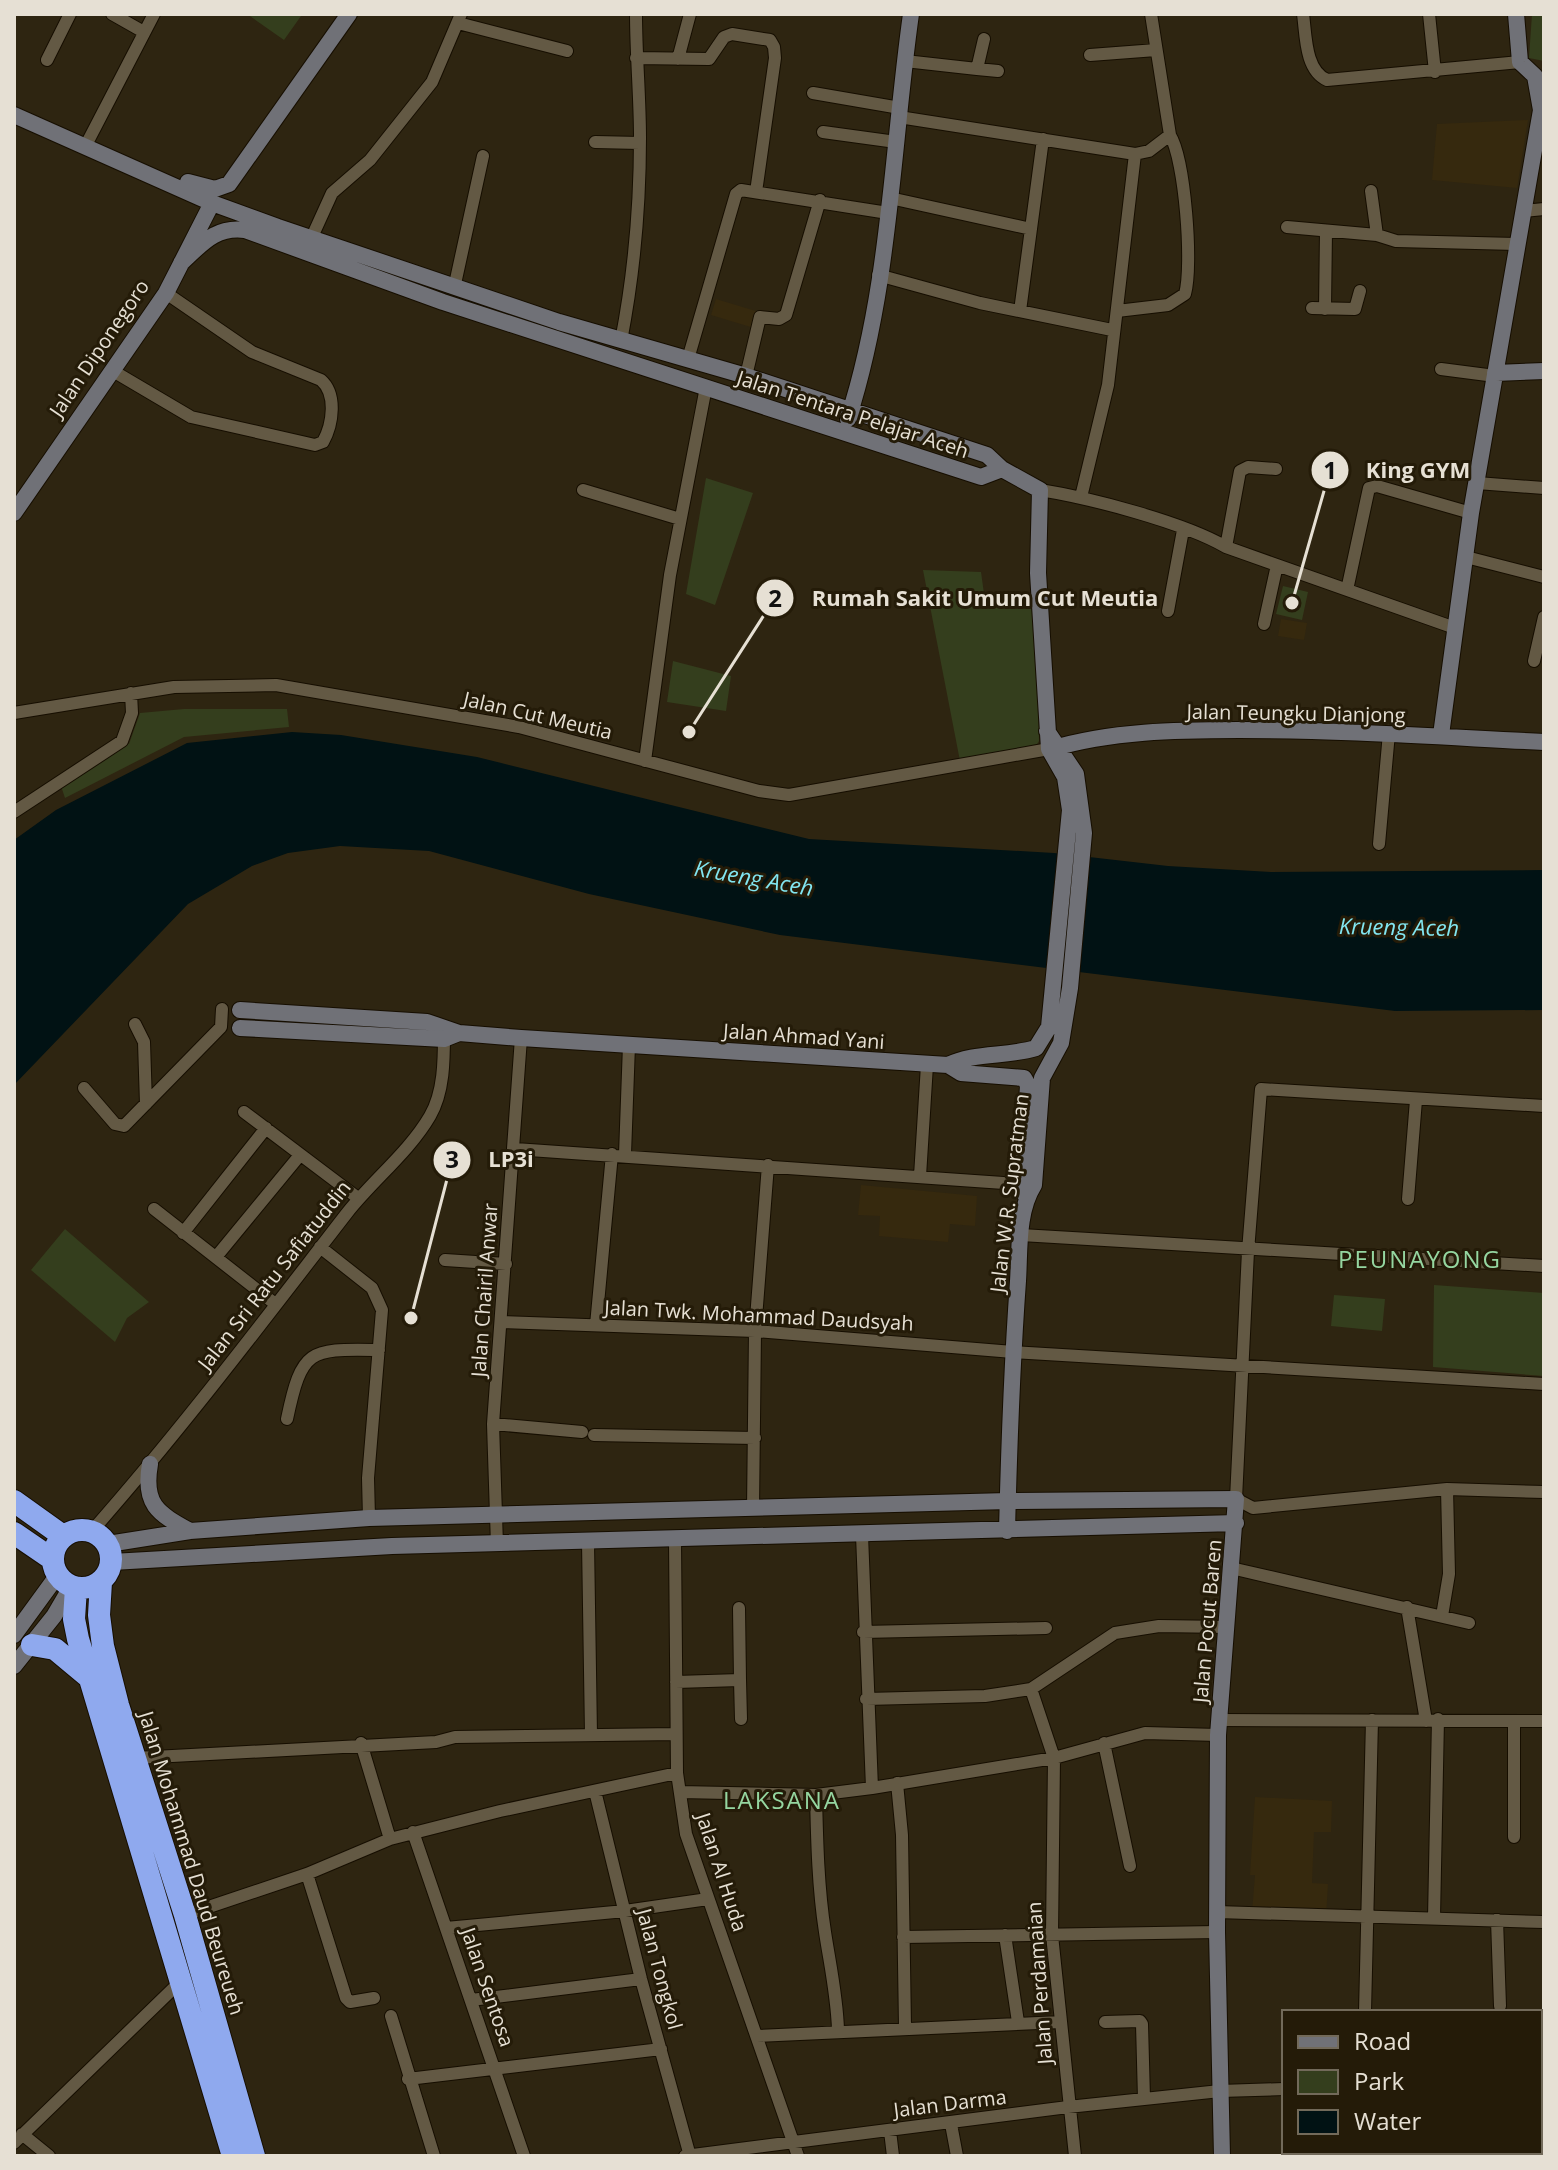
<svg xmlns="http://www.w3.org/2000/svg" width="1558" height="2170" viewBox="0 0 1558 2170" font-family="'Open Sans',sans-serif">
<rect width="100%" height="100%" fill="#2e2511"/>
<!-- built -->
<path fill="#36290e" d="M1528 120 1517 188 1432 180 1437 124Z
M716 299 759 312 754 328 711 315Z
M1281 619 1307 623 1304 640 1278 636Z
M861 1185 977 1196 975 1226 950 1224 948 1242 879 1236 880 1216 858 1215Z
M1255 1797 1332 1801 1331 1832H1314L1312 1883 1328 1884 1326 1916 1252 1912 1255 1875H1250Z"/>
<!-- green -->
<path fill="#343e1d" d="M247 14H298L301 16 284 40Z
M1532 14H1544V61L1529 58Z
M706 478 753 493 715 605 686 594Z
M923 570 981 572 985 601 1036 600 1039 741 1034 749 960 761Z
M1283 586 1308 592 1302 620 1276 614Z
M673 661 731 676 726 711 667 702Z
M184 709H287L289 727 184 737 65 798 58 777 118 740 129 744 140 713Z
M65 1229 149 1302 127 1318 115 1342 31 1270Z
M1434 1285 1544 1293V1376L1433 1367Z
M1334 1295 1385 1299 1382 1331 1331 1326Z"/>
<!-- water -->
<path fill="#011214" d="M292 732 341 735 477 757 809 839 1054 853 1168 866 1271 872 1544 870V1010L1395 1011 780 935 589 894 429 851 340 846 288 853 252 866 188 904 14 1085V840L56 810 187 743Z"/>
<g fill="none" stroke-linecap="round" stroke-linejoin="round">
<defs>
<path id="street" d="M112 14 142 31
M1303 14C1306 36 1305 70 1327 80L1520 62
M1429 14 1435 72
M458 23 567 51
M1090 55 1156 50
M636 58 709 59 724 37 732 34 770 40 774 47 775 58 756 192
M678 59 690 14
M47 60 70 14
M905 61 977 69 984 39
M977 69 998 71
M813 93 900 108
M899 117 1135 154 1149 151 1170 135 1151 14
M823 132 896 142
M595 142 640 143
M86 145 154 14
M1371 191 1377 235
M890 198 1031 229
M1523 211 1544 209
M1287 227 1377 235 1396 241 1516 244
M312 237 332 193 370 160 432 82 461 14
M878 275 980 303 1112 330
M455 284 483 156
M1312 308 1355 309 1360 291
M1325 309 1326 231
M1020 311 1043 139
M1117 311 1168 305 1185 294C1193 265 1185 160 1170 135
M621 341C634 274 640 206 640 138 640 97 636 55 636 14
M688 359 736 194 741 190 888 213
M1441 369 1495 376
M113 371 191 417 315 445 323 442C333 424 337 394 321 380L252 352 166 293
M746 376 760 317 779 319 786 315 820 200
M1477 483 1544 488
M583 490 680 519
M1040 490C1090 498 1183 522 1226 547L1455 628
M1081 497 1108 385 1135 154
M1226 547 1240 471 1248 467 1276 469
M1466 557 1544 577
M1347 590 1369 488 1377 486 1471 513
M1168 611 1183 530
M1264 624 1277 565
M1534 661 1544 617
M14 713 174 687 276 685 519 727 759 791 789 795 1049 749
M645 761 670 575 706 387
M14 812 122 741 132 713 131 693
M1379 844 1389 733
M135 1024 144 1042 146 1104
M84 1088 115 1124 124 1126 221 1027 222 1009
M1544 1106 1261 1089 1248 1251 1236 1499 1253 1508 1447 1489 1544 1492
M244 1112 358 1198
M515 1149 1031 1185
M625 1154 629 1045
M920 1176 927 1065
M1408 1199 1416 1100
M154 1209 274 1303
M183 1233 266 1128
M1021 1235 1544 1266
M320 1247 372 1288 382 1310 368 1478 369 1518
M216 1257 300 1155
M445 1260 506 1264
M502 1322 755 1331 1013 1352 1544 1384
M596 1325 612 1154
M287 1419C302 1347 310 1349 379 1350
M493 1424 582 1432
M594 1435 755 1438
M753 1509 755 1331 768 1165
M92 1531C182 1429 264 1320 347 1213 373 1180 409 1152 430 1116 444 1092 444 1060 444 1033
M862 1535 872 1788 1054 1758 1145 1733 1218 1735
M675 1540 677 1773 686 1834 798 2156
M588 1542 591 1735
M497 1545 493 1424 521 1038
M1231 1568 1469 1623
M1407 1607 1426 1721
M1442 1616 1449 1574 1447 1489
M863 1632 1046 1628
M740 1680 741 1719
M676 1682 740 1680 739 1608
M866 1699 985 1696 1031 1689
M1219 1720 1544 1721
M1514 1721V1837
M361 1743 390 1839
M1104 1743 1130 1866
M135 1758 436 1742 455 1737 676 1734
M897 1783 902 1835 905 2027
M595 1791 641 1979 690 2156
M680 1792 816 1795 872 1788
M816 1795C817 1840 818 1887 825 1932 830 1965 837 1996 838 2030
M413 1832 524 2156
M307 1874 346 1998 350 2002 374 1998
M1217 1912 1544 1922
M185 1915 307 1874 390 1839 500 1811 677 1773
M1434 1918 1438 1719
M1497 1920 1500 2006
M446 1928 625 1911 708 1899
M1005 1935 1018 2022
M903 1937 1217 1932
M471 2000 641 1979
M1365 2012 1372 1720
M391 2016 434 2156
M1105 2022 1140 2021 1142 2024 1144 2099
M757 2036 1061 2022
M408 2079 661 2049
M1540 2087H1544
M951 2124 957 2156
M890 2131 893 2156
M22 2134 49 2156
M14 2143 182 1980
M1445 2152V2156
M685 2156 1068 2107 1220 2091 1284 2089
M1075 2156 1052 1935 1054 1758 1031 1689 1115 1633 1159 1626 1225 1627"/>
<path id="secondary" d="M14 115 212 203 278 227 559 322 746 376 987 455 1002 469 1040 490 1038 573 1049 749 1065 777 1070 810 1049 1027 1036 1048C1007 1057 974 1052 948 1065
M188 182 215 189 229 184
M229 184 349 14
M181 263C201 245 215 226 245 230L443 302 981 477 1002 469
M1495 373 1544 371
M848 419C890 289 892 148 911 14
M14 513 166 293 212 203
M1441 735 1471 513 1541 110 1535 76 1520 62 1516 14
M1051 749C1111 731 1177 730 1239 730 1341 730 1442 737 1544 742
M240 1010 427 1022 459 1033 521 1038 948 1065 961 1073 1024 1078 1028 1085 1022 1184 1026 1197
M240 1028 444 1039 459 1033
M150 1464C143 1504 157 1513 190 1531
M1007 1531C1009 1447 1012 1364 1018 1281 1020 1250 1017 1212 1034 1185L1042 1078 1061 1043 1070 988 1084 833 1076 774 1047 731
M108 1544 190 1531 369 1518 1008 1501 1236 1499 1218 1735 1217 1932 1222 2156
M112 1562 392 1546 1236 1523
M14 1635 57 1576
M14 1666 54 1616 71 1587"/>
<path id="highway" d="M14 1501 63 1536
M53 1559a29 29 0 1 1 58 0a29 29 0 1 1-58 0Z
M14 1533 52 1559
M101 1582 99 1615 103 1646 118 1705 185 1915 254 2156
M76 1588 74 1619 78 1639 233 2156
M32 1645 55 1649 91 1679"/>
</defs>
<!-- street casing -->
<use href="#street" stroke="#160e00" stroke-width="14"/>
<!-- secondary casing -->
<use href="#secondary" stroke="#160e00" stroke-width="18"/>
<!-- highway casing -->
<use href="#highway" stroke="#160e00" stroke-width="24"/>
<!-- street -->
<use href="#street" stroke="#635944" stroke-width="12"/>
<!-- secondary -->
<use href="#secondary" stroke="#707177" stroke-width="16"/>
<!-- highway -->
<use href="#highway" stroke="#8fa9ee" stroke-width="22"/>
</g>
<g text-anchor="middle" dominant-baseline="central" stroke-width="6" stroke-linejoin="round" paint-order="stroke">
<!-- street labels -->
<g font-size="20" fill="#e6e0d4" stroke="#241b08">
<text transform="translate(99 348) rotate(-56)">Jalan Diponegoro</text>
<text transform="translate(853 414) rotate(18)">Jalan Tentara Pelajar Aceh</text>
<text transform="translate(1296 713) rotate(1)">Jalan Teungku Dianjong</text>
<text transform="translate(538 715) rotate(13)">Jalan Cut Meutia</text>
<text transform="translate(804 1036) rotate(4)">Jalan Ahmad Yani</text>
<text transform="translate(1009 1193) rotate(-83)">Jalan W.R. Supratman</text>
<text transform="translate(274 1275) rotate(-52)">Jalan Sri Ratu Safiatuddin</text>
<text transform="translate(484 1290) rotate(-86)">Jalan Chairil Anwar</text>
<text transform="translate(759 1315) rotate(3)">Jalan Twk. Mohammad Daudsyah</text>
<text transform="translate(1207 1621) rotate(-85)">Jalan Pocut Baren</text>
<text transform="translate(192 1863) rotate(73)">Jalan Mohammad Daud Beureueh</text>
<text transform="translate(722 1872) rotate(72)">Jalan Al Huda</text>
<text transform="translate(660 1969) rotate(75)">Jalan Tongkol</text>
<text transform="translate(1039 1983) rotate(-94)">Jalan Perdamaian</text>
<text transform="translate(488 1987) rotate(71)">Jalan Sentosa</text>
<text transform="translate(950 2103) rotate(-7)">Jalan Darma</text>
</g>
<!-- water labels -->
<g font-size="22" font-style="italic" fill="#82e6f1" stroke="#241b08">
<text transform="translate(754 877) rotate(10)">Krueng Aceh</text>
<text transform="translate(1399 926) rotate(1)">Krueng Aceh</text>
</g>
<!-- quarter labels -->
<g font-size="24" letter-spacing="2" fill="#95d6a0" stroke="#241b08">
<text x="1420" y="1258">PEUNAYONG</text>
<text x="782" y="1799">LAKSANA</text>
</g>
</g>
<!-- callouts -->
<path fill="none" stroke="#e6e0d4" stroke-width="3" d="M1292 603L1330 470M689 732L775 598M411 1318L452 1160"/>
<g fill="#e6e0d4" stroke="#241b08" stroke-width="3">
<circle cx="1292" cy="603" r="8"/>
<circle cx="689" cy="732" r="8"/>
<circle cx="411" cy="1318" r="8"/>
<circle cx="1330" cy="470" r="20"/>
<circle cx="775" cy="598" r="20"/>
<circle cx="452" cy="1160" r="20"/>
</g>
<g font-size="24" text-anchor="middle" font-weight="bold" fill="#111">
<text x="1330" y="479">1</text>
<text x="775" y="607">2</text>
<text x="452" y="1168">3</text>
</g>
<g font-size="22" text-anchor="middle" font-weight="bold" fill="#e6e0d4" stroke="#241b08" stroke-width="6" stroke-linejoin="round" paint-order="stroke">
<text x="1418" y="478">King GYM</text>
<text x="985" y="606">Rumah Sakit Umum Cut Meutia</text>
<text x="511" y="1167">LP3i</text>
</g>
<!-- border -->
<rect width="1558" height="2170" fill="none" stroke="#e6e0d4" stroke-width="32"/>
<!-- legend -->
<rect x="1282" y="2010" width="260" height="144" fill="#241b08" stroke="#726a5a" stroke-width="2"/>
<rect x="1298" y="2036" width="40" height="12" fill="#707177" stroke="#726a5a" stroke-width="2"/>
<text x="1354" y="2050" font-size="24" fill="#e6e0d4">Road</text>
<rect x="1298" y="2070" width="40" height="24" fill="#343e1d" stroke="#726a5a" stroke-width="2"/>
<text x="1354" y="2090" font-size="24" fill="#e6e0d4">Park</text>
<rect x="1298" y="2110" width="40" height="24" fill="#011214" stroke="#726a5a" stroke-width="2"/>
<text x="1354" y="2130" font-size="24" fill="#e6e0d4">Water</text>
</svg>
